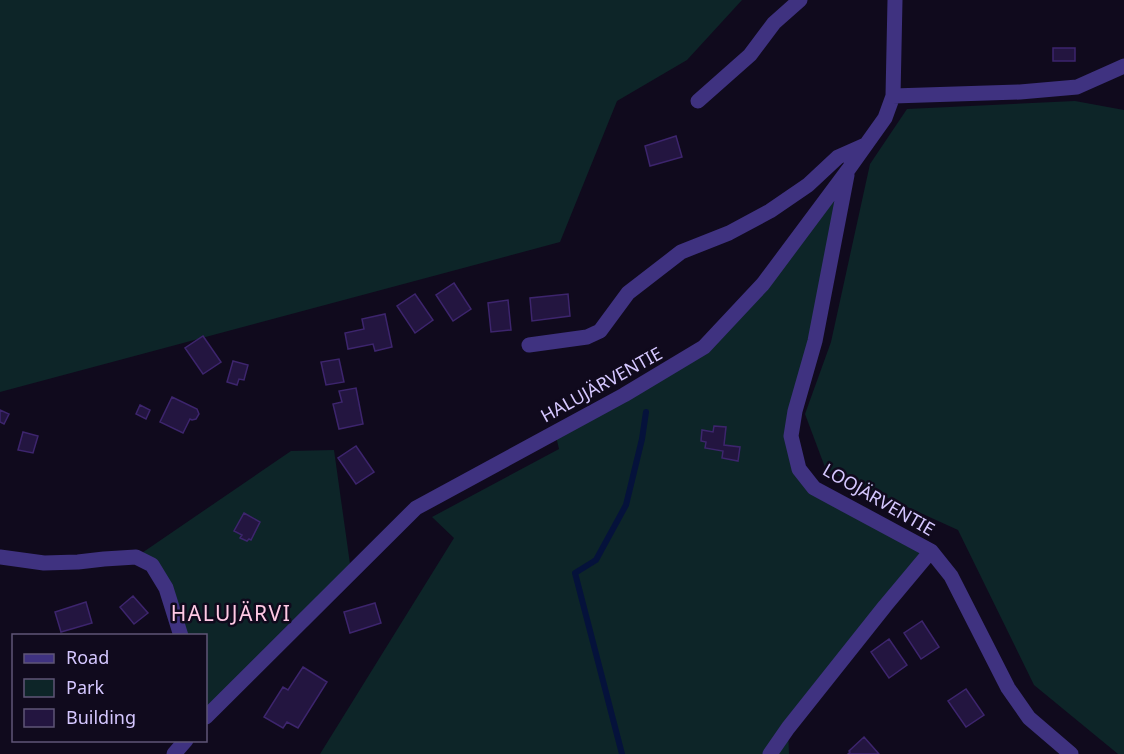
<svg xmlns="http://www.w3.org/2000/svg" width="1124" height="754" viewBox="0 0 1124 754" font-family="'Noto Sans',sans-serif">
<rect width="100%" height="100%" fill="#100a1d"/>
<!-- green -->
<path fill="#0d2528" d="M0 0H742L687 60 617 101 560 242 0 392Z
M1075 101 1124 110V754H1118L1034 685 958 530 826 470 805 414 831 342 870 164 907 109Z
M848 170 791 436 814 488 931 551 788 728 789 754H320L454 538 432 517 559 449 555 432 704 347Z
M334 450 351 571 206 715V636L181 635 165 588 136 557 291 451Z"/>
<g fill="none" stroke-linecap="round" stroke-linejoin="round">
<!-- stream -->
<path stroke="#05123b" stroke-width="6" d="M622 754 575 573 596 560 626 505 642 439 646 412"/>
</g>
<!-- building -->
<path fill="#231540" stroke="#3d256d" stroke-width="1.5" d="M1053 48H1075V61H1053Z
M676 136 682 157 650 166 645 146Z
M454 283 471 309 453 321 436 295Z
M415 294 433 320 415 333 397 306Z
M568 294 570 316 532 321 530 298Z
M508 300 511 330 491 332 488 303Z
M385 314 392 347 375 351 373 344 348 349 345 333 364 329 362 319Z
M203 336 221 362 203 374 185 348Z
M339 359 344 382 326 385 321 362Z
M233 361 248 365 244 380 239 379 237 385 227 382Z
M356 388 363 424 339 429 333 404 342 402 339 391Z
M172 397 197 409 199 414 196 419 192 420 190 419 183 433 160 422Z
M140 405 150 410 146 419 136 414Z
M0 410 9 414 4 424 0 422Z
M714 426 726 427 724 445 740 447 738 461 722 458 723 451 705 448 706 442 701 441 702 430 713 432Z
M23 432 38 436 33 453 18 450Z
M356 446 374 472 356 484 338 458Z
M244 513 260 522 251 540 249 539 247 541 240 538 242 535 234 531Z
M133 596 148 613 134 624 120 607Z
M86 602 92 623 61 632 55 612Z
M375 603 381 623 350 633 344 612Z
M922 621 939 647 921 659 904 633Z
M889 639 907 665 889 678 871 652Z
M303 667 327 682 298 728 287 722 283 728 264 717 283 687 288 690Z
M966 689 984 715 966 727 948 701Z
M864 737 879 754H848L850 752 849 751Z"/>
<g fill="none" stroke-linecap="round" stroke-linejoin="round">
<!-- minor -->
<path stroke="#3f3280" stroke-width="15" d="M893 96 1020 92 1077 87 1124 66
M698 101 750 55 774 23 800 0
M847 175 815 341 795 411 791 436 799 469 814 488 931 551 951 576 1008 688 1029 718 1071 754
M529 345 587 337 600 331 628 293 681 252 729 233 770 211 808 185 838 157 865 145
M0 557 44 563 78 562 104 559 136 557 152 565 166 588 181 636
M206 717 416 508 624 395 704 347 763 284 848 170 885 118 893 96 895 0
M174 754 186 740
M770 754 788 728 885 606 931 551"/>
</g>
<g text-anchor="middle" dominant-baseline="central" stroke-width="5" stroke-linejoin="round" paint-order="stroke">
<!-- street labels -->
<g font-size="18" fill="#d5c7ff" stroke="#100a1d">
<text transform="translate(601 384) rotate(-29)">HALUJÄRVENTIE</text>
<text transform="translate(879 499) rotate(30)">LOOJÄRVENTIE</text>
</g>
<!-- quarter labels -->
<g font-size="21" letter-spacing="1.5" fill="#ffc9e4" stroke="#100a1d">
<text x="231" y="613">HALUJÄRVI</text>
</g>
</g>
<!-- legend -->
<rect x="12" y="634" width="195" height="108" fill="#100a1d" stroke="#5f5677" stroke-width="1.5"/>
<rect x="24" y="654" width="30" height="9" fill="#3f3280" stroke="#5f5677" stroke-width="1.5"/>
<text x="66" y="664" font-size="18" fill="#d5c7ff">Road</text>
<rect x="24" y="679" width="30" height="18" fill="#0d2528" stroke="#5f5677" stroke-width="1.5"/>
<text x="66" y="694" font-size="18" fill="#d5c7ff">Park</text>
<rect x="24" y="709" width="30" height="18" fill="#231540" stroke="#5f5677" stroke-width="1.5"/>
<text x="66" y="724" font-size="18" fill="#d5c7ff">Building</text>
</svg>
